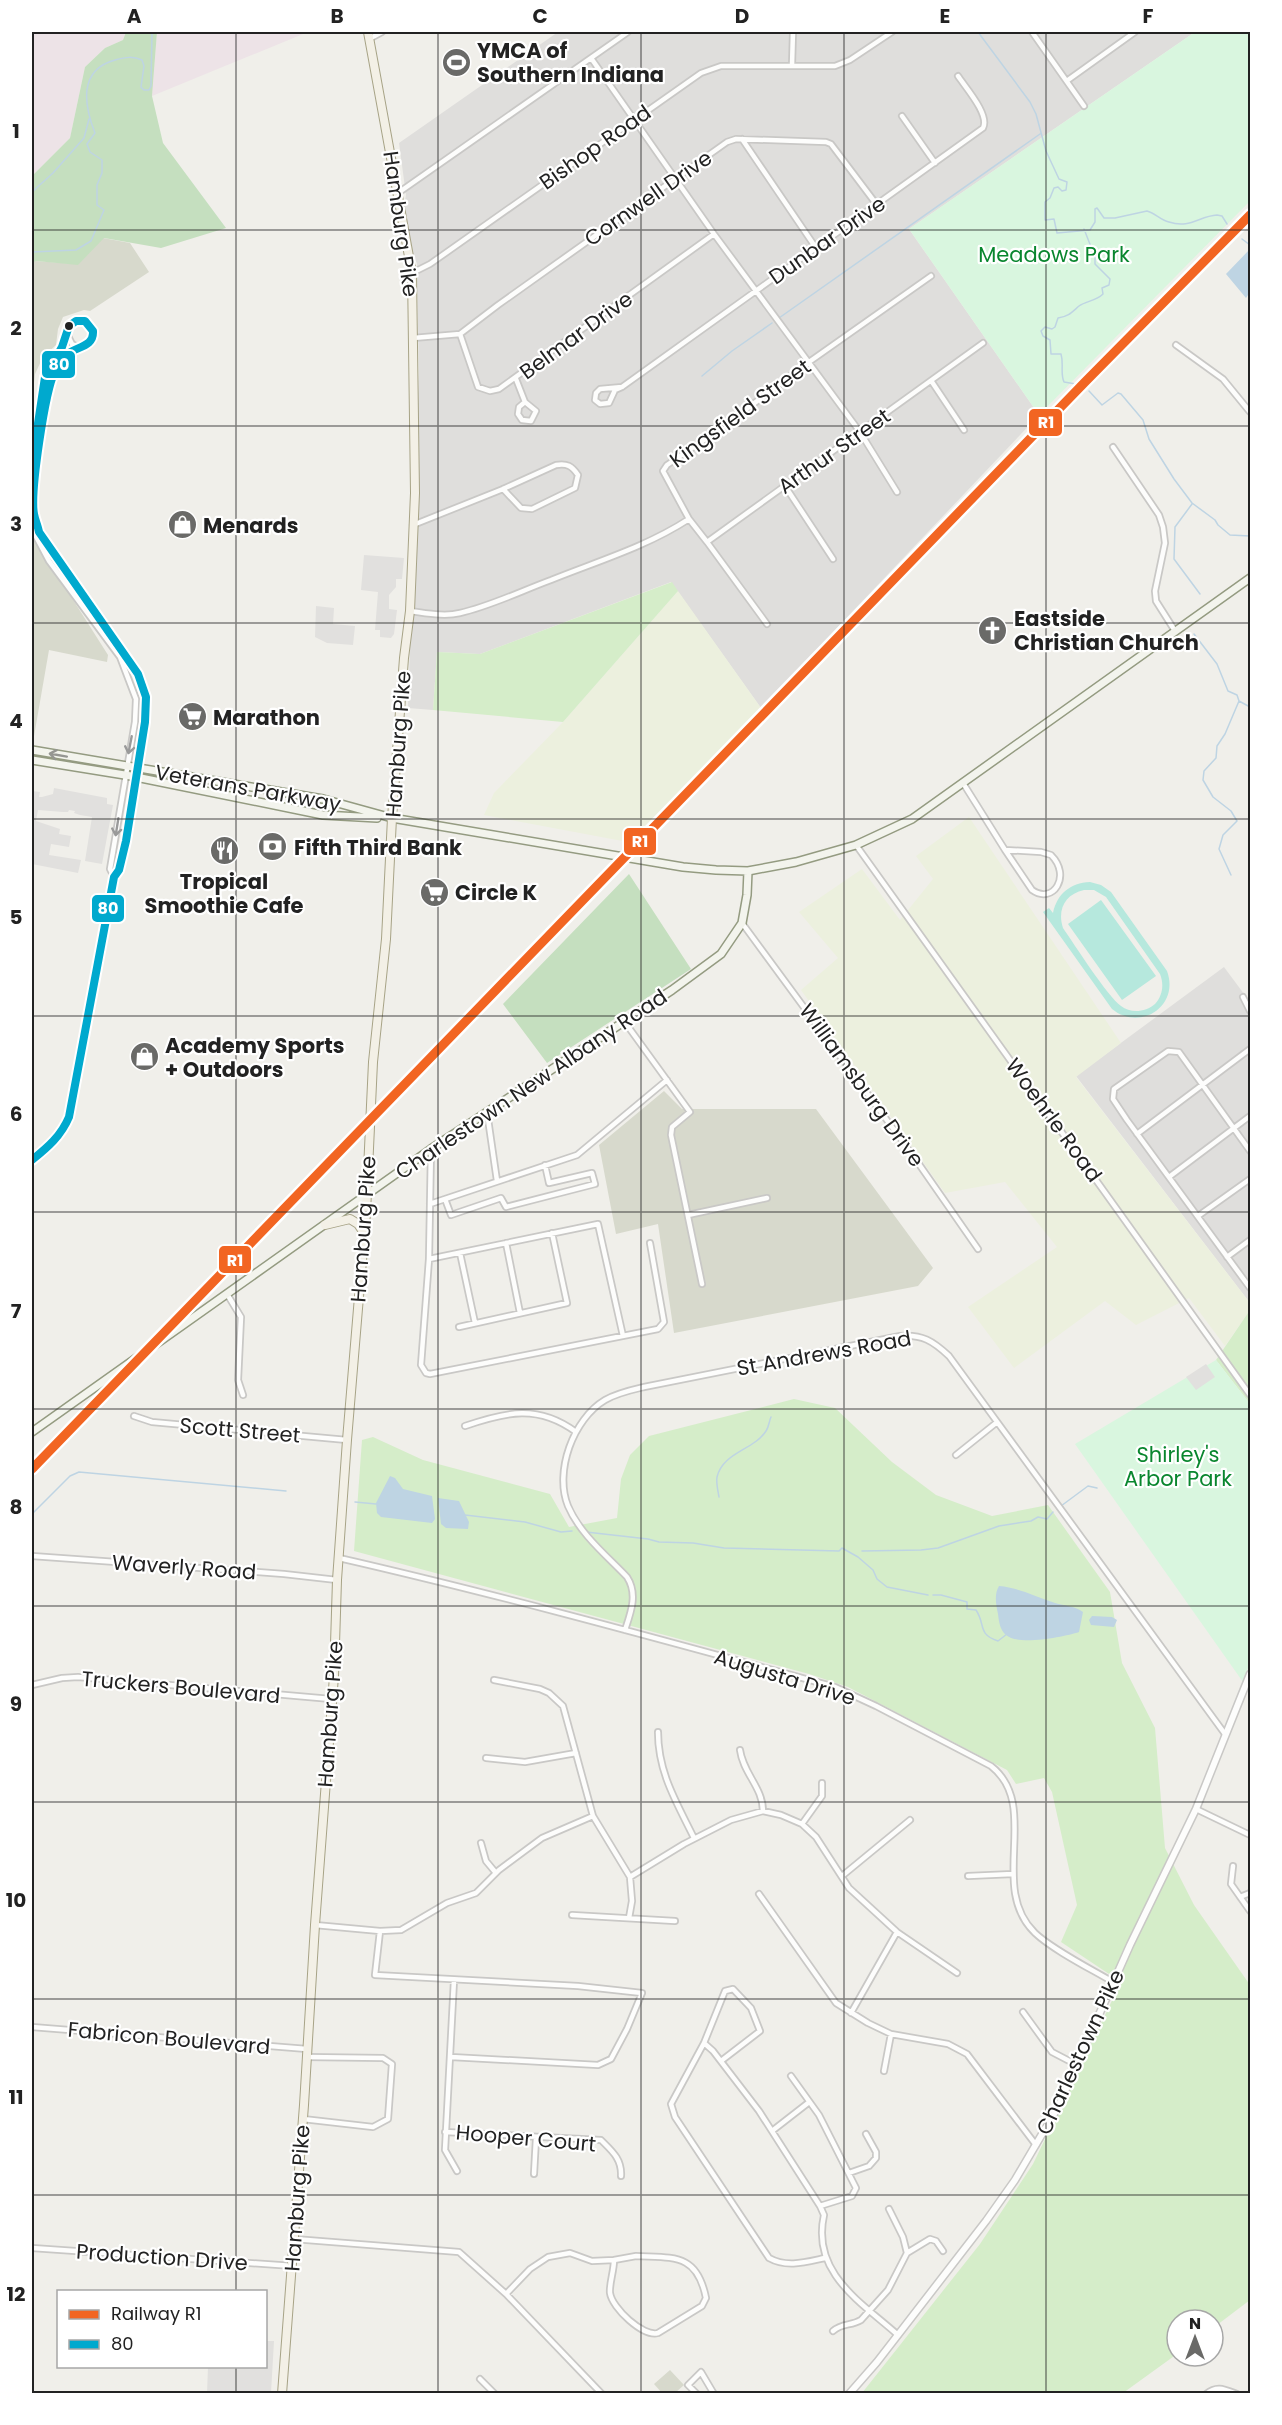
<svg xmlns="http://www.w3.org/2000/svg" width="1282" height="2425" viewBox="0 0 1282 2425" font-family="Poppins,sans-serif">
<rect width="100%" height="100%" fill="#f0efea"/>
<!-- residential -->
<path fill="#dfdedc" d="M558 32H1195L909 229 1039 415 761 708 671 582 480 654 437 652 433 710 408 708 419 373 417 278V263L413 258 404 207 406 195 399 143Z
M1224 967 1250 1002V1303L1076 1076Z"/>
<!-- industrial -->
<path fill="#ede3e7" d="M32 32H126L123 40 105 48 85 67 70 138 32 176Z
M157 32H308L152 96Z"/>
<!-- construction -->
<path fill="#d7d9cc" d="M103 238 130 243 149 272 90 311 84 310 63 317 58 329 56 345 43 357 35 374 32 400V263L35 261 78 264Z
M32 535 108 655 107 662 49 650 33 742Z
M664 1091 682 1109H816L933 1268 918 1286 674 1333 658 1224 616 1234 599 1145Z
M670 2370 684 2385 675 2393H662L654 2384Z"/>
<!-- farmland -->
<path fill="#ecf0de" d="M678 591 761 708 633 843 484 815 494 793 563 722Z
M969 817 1121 1043 1076 1077 1250 1303V1310L1225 1346 1189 1298 1136 1325 1105 1301 1014 1368 968 1307 1057 1247 1005 1182 945 1193 801 990 838 958 799 912 862 869 900 920 933 879 916 856Z"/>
<!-- grass -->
<path fill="#d5edc9" d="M672 582 678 591 563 722 433 710 437 652 480 654Z
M1250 1310V1404L1216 1360Z
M794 1399 835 1408 892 1462 936 1495 992 1516 1048 1505 1110 1592 1122 1663 1155 1728 1165 1848 1194 1905 1250 1985V2300L1213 2328V2320H1177V2354L1123 2393H862L980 2244 1033 2164 1121 1982 1061 1942 1077 1905 1052 1792 1044 1778 1016 1784 1007 1770 848 1687 809 1674 354 1551 362 1440 373 1437 423 1460 550 1494 569 1527 617 1518 621 1479 630 1455 649 1436Z"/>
<!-- forest -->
<path fill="#c5dfbf" d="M126 32H157L152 96 163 143 226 228 161 248 104 238 78 265 36 261 32 263V176L70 138 85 67 105 48 123 40Z
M629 874 691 969 547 1063 503 1004Z"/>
<!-- park -->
<path fill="#d9f6df" d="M1195 32H1250V201L1039 415 909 229Z
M1216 1360 1250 1404V1662L1243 1682 1075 1444Z"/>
<!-- pitch -->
<path fill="#b6e8dd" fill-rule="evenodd" d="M1090 882 1101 885 1111 892 1167 971C1180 1006 1140 1032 1112 1009L1043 912 1049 908 1053 913C1057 894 1070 883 1090 882ZM1084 890H1094L1106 897 1160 974C1164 984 1163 995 1155 1004 1146 1012 1131 1014 1121 1006 1108 997 1074 944 1063 928 1057 910 1065 894 1084 890Z
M1101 900 1156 976 1122 1000 1068 924Z"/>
<!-- parking -->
<path fill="#e1e0de" d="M364 555 404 558 402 579H396V587L389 595V609L397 610 394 634 391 638 380 637V630H375L378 592 361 590Z
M316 606 334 608 333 624 355 626 353 645 327 643 315 637Z
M54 788 107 798V804L113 805 102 864 85 861 92 817 80 815 74 813 75 811 69 810 68 812H63L38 810 36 821 60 829 59 834 71 836 69 847 51 844 49 855 81 860 78 873 32 864V791L40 792 39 797H42L53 794Z
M1206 1364 1215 1377 1196 1390 1186 1377Z
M266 2341H274L271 2393H207L208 2367 266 2366Z"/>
<!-- water -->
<path fill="#bed4e3" d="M1250 249V292L1246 298 1226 274Z
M390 1476 395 1478 403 1489 432 1496 435 1519 432 1523 381 1517 377 1513 376 1503Z
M438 1498 459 1501 469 1522 468 1529 446 1528 441 1524Z
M999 1586C1020 1588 1036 1597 1055 1603 1065 1606 1075 1606 1083 1612L1079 1632C1064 1637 1018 1646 1006 1635 1000 1630 999 1622 998 1614 996 1605 994 1594 999 1586Z
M1092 1616 1112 1617 1117 1620 1114 1627 1091 1625 1089 1620Z"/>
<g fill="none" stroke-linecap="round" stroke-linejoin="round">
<!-- stream -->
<path stroke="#bed4e3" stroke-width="1.5" d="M978 32 1030 102 1036 114 1046 151 1059 179 1067 182 1066 190 1062 191 1058 187 1054 188 1050 198 1045 202V220L1054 219 1057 233 1090 230 1095 222V209L1097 208 1104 218H1115L1147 211C1155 213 1160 220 1169 222 1190 229 1199 216 1217 215L1222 216 1227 224
M32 192 53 173 84 138 89 119
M1242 239 1250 245
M32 252 76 250 91 241 104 210 97 205V185L102 173V160L90 152 87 144 95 133C84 105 78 70 115 60 126 57 133 56 142 60L144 66 141 87 144 90H149L151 86 152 32
M779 318 1040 134
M702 376 732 351 772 323
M1076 384 1064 382C1060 373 1064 364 1061 354H1051L1050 340 1043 336 1041 331 1045 327 1052 329 1055 327 1058 318C1069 316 1071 313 1079 306 1086 301 1096 301 1103 294L1102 288 1109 285 1110 279 1095 264V257L1084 229
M1089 391 1102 405 1118 393 1121 394 1143 420 1149 439 1174 479 1192 503 1215 520 1218 525 1230 535 1250 536
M1192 504 1175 527 1174 559 1200 594
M1194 634 1217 664 1228 691 1237 695 1239 701 1250 707
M1231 875 1219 849 1223 835 1237 821 1231 811 1213 797 1203 780 1204 771 1216 758 1217 746 1225 734 1239 701
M719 1497C718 1491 716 1483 717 1477 723 1452 754 1450 766 1431 769 1427 769 1421 771 1417
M355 1502 376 1504
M1061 1506 1088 1486 1097 1488
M32 1514 70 1476 79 1472 286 1491
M465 1515 525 1522 561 1532 572 1531
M586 1532 648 1539 659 1542 693 1543 724 1548 839 1551 842 1548 858 1557 873 1570 877 1579 887 1587 928 1595
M862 1551 921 1550 938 1548 999 1526 1031 1521 1038 1517 1047 1519 1053 1512
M933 1595H941L967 1602V1609L976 1610C986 1625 977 1634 998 1641L1007 1634"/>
<defs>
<path id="minor" d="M1032 32 1084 106
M369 39 382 32
M591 58 714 234 860 432 897 492
M792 65 793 32
M1068 80 1135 32
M902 116 935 163
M742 139 816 248
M398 193 628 32
M412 273 430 264 701 73 721 66H835L850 60 892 32
M931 276 809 362 716 432 667 465 663 471 689 519 707 542 983 343
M67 334 72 344 78 347
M460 334 478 387 490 391 499 389 714 234
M413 338 460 334 498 305 727 142 736 139 826 142 831 144 877 205
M1176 345 1223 379 1250 412
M516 379 525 402 536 411 531 421 522 420 518 414 519 407 525 402
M932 382 964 430
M622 387 600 389 596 393 595 400 600 404 609 403 615 390 622 387 983 128C990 115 966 88 958 76
M1113 447 1159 515 1163 527 1165 543 1155 591 1156 601 1175 631
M32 463 45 377 62 347 69 326 76 321H85L93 331C94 348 75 346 65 356 60 360 58 366 55 371 45 391 30 492 34 514 35 520 38 526 39 532L138 674 146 697 145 722 126 841 119 870 114 877 69 1117C61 1136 48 1147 32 1160
M785 486 833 559
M413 525 503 489 556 465C567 463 572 466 578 475L575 488 532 509 521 508 503 489
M32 529 49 561 120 657 136 699 135 722 110 869 114 877
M707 542 767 624
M410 611C426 613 444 617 460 613 491 606 521 591 551 580 598 561 646 547 689 519
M963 783 1005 850
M856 845 1250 1395
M1005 850 1041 852 1051 855C1072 876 1053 905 1032 890Z
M742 923 914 1157 978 1249
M1243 997 1250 1011
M624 1021 690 1112 672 1127 671 1135 702 1284
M487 1112 497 1181
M1137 1134 1250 1049
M431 1149 429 1259 421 1365 426 1373 430 1374 658 1329 664 1322 650 1243
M1250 1151 1179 1052 1168 1051 1114 1089 1113 1099 1127 1120 1250 1288
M1169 1177 1250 1116
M445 1199 451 1215 501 1198 506 1207 595 1184 592 1173 549 1183 545 1165
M430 1204 577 1155 667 1080
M688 1215 767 1198
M1198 1216 1250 1179
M506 1243 520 1313
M460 1253 475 1323
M1227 1257 1250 1240
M429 1259 598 1224 623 1336
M227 1294 241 1317 238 1380 243 1395
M459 1327 567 1303 552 1233
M134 1416 152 1422 347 1440
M465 1426C506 1412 538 1404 576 1432
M956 1455 996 1423
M32 1556 284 1574 337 1580
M339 1558C505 1596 670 1642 835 1687L876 1706 991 1766C1042 1806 987 1887 1035 1933 1053 1950 1091 1969 1113 1982
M625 1630C631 1612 638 1594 627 1577 606 1555 580 1534 568 1506 554 1472 573 1419 605 1400 617 1393 631 1390 644 1387L900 1336C922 1334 933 1341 949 1356L1225 1734
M494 1680 540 1689 549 1693 563 1706 593 1816 630 1877 632 1901 629 1918
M32 1685 62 1678 78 1677 331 1699
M658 1732C658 1773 677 1803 694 1838
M740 1750C743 1773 763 1788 763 1811
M486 1758 525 1762 576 1753
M1196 1809 1250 1835
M802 1824 822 1796V1783
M481 1843 486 1861 496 1873
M1233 1866 1231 1884 1250 1911
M842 1876 910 1820
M968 1876 1013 1874
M630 1877 684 1844 731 1820 763 1811 781 1815 802 1824 816 1837 849 1888 897 1932 957 1973
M759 1894 836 2003 868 2023 891 2034 948 2044 967 2054 1036 2145
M1240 1897 1250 1893
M572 1915 675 1921
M315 1925 380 1931 401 1930 447 1903 476 1893 499 1870 542 1838 593 1816
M380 1931 375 1975 578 1986 642 1993 627 2029 611 2059 598 2065 451 2057
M454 1980 445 2150 457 2171
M1023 2012 1052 2052 1077 2065
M851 2013 897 1932
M32 2027 307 2049
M704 2043 713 2051 759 2111 820 2206 824 2215C811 2273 861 2302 898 2335
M721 2061 760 2031 751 2008 733 1989 725 1991 704 2043 671 2104 675 2117 769 2258C787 2268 806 2262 825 2258
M884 2071 891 2034
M791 2076 819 2115 856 2188 852 2196 820 2206
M303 2119 373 2127 388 2119 392 2064 383 2058 306 2057
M772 2131 808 2103
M445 2132 601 2140C612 2151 622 2159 621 2176
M849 2173 869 2166 876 2158V2152L866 2134
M534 2174 536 2138
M889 2209 903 2237 907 2253
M294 2239 459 2252 506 2294 602 2394
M32 2248 293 2266
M907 2253 930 2239 936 2241 943 2251
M636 2256C674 2258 697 2253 706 2298L702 2306 658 2333C643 2337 612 2308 610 2293 609 2284 614 2271 614 2260Z
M506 2294 530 2269 548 2257 570 2253 592 2261 614 2260
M833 2331C842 2323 851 2326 861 2320L888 2290 907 2253
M480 2379 495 2394
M697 2394 688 2385 701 2372 714 2394
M1206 2394C1217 2385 1224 2389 1237 2394"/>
<path id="tertiary" d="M849 2394 877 2362 986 2221 1015 2180 1058 2107 1130 1945 1196 1809 1250 1674"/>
<path id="secondary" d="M32 750 323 799 392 818 683 867 716 870 748 871 796 862 856 845 912 819 1250 578
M32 760 131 776 323 815 377 818
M32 1432 431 1149 672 990 721 954 742 923 747 895 748 871"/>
<path id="primary" d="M325 1225 350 1219 358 1224 364 1233
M282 2394 304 2105 315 1925 334 1676 337 1580 347 1440 366 1213 373 1062 386 939 392 818 404 658 410 611 415 493 412 273 368 32"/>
</defs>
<!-- minor casing -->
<use href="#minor" stroke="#c9c8c6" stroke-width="8"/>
<!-- tertiary casing -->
<use href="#tertiary" stroke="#c9c8c6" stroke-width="9"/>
<!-- secondary casing -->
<use href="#secondary" stroke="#949b81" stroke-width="10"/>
<!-- primary casing -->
<use href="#primary" stroke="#a7a386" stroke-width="10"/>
<!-- minor -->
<use href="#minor" stroke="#fdfdfc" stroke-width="4.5"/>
<!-- tertiary -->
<use href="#tertiary" stroke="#fdfdfc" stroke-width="6"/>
<!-- secondary -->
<use href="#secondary" stroke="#f3f4ed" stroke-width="7"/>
<!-- primary -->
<use href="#primary" stroke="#f3f0e6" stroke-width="8"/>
<defs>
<path id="bus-1" d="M32 463 45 377 62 347 69 326 76 321H85L93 331C94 348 75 346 65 356 60 360 58 366 55 371 45 391 30 492 34 514 35 520 38 526 39 532L138 674 146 697 145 722 126 841 119 870 114 877 69 1117C61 1136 48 1147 32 1160"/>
</defs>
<!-- bus-1 casing -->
<use href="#bus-1" stroke="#fff" stroke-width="12"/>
<!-- bus-1 -->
<use href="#bus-1" stroke="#00a9ce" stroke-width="8"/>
<defs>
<path id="rail-1" d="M32 1469 1085 382 1250 215"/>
</defs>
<!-- rail-1 casing -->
<use href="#rail-1" stroke="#fff" stroke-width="14"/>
<!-- rail-1 -->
<use href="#rail-1" stroke="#f26522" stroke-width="9"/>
</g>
<!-- one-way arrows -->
<defs><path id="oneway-shaft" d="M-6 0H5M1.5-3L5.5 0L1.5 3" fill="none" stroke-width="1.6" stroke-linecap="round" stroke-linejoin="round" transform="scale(1.5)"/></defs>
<g stroke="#9a9a9a">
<use href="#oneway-shaft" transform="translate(130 745) rotate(101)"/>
<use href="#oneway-shaft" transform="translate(117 827) rotate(99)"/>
</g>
<use stroke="#959692" href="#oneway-shaft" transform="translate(58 755) rotate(-170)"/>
<!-- grid -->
<path fill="none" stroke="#222" stroke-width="1.5" stroke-opacity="0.55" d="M236 32V2292M438 32V2394M641 32V2394M844 32V2394M1046 32V2394M32 230H1250M32 426H1250M32 623H1250M32 819H1250M32 1016H1250M32 1212H1250M32 1409H1250M32 1606H1250M32 1802H1250M32 1999H1250M32 2195H1250M236 2366V2394"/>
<!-- icons -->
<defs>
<symbol id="stadium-disc" viewBox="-11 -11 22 22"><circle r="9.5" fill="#6a6a68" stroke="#fff"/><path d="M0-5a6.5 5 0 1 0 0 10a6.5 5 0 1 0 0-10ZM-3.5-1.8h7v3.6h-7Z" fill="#fff"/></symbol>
<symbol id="shop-disc" viewBox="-11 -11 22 22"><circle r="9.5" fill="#6a6a68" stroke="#fff"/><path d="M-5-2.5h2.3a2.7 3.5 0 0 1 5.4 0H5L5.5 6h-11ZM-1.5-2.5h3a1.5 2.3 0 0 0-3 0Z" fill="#fff"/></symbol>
<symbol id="church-disc" viewBox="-11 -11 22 22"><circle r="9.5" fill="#6a6a68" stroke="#fff"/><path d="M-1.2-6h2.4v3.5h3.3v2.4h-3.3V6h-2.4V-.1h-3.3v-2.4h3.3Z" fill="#fff"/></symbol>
<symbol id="supermarket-disc" viewBox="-11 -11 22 22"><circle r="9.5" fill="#6a6a68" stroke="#fff"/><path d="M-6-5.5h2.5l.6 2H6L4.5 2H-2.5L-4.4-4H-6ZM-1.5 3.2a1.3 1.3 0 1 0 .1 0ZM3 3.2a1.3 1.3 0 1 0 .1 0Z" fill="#fff"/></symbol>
<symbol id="bank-disc" viewBox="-11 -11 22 22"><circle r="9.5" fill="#6a6a68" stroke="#fff"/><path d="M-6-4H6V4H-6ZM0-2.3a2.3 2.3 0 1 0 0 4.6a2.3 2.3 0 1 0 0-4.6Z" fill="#fff"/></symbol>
<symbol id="restaurant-disc" viewBox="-11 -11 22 22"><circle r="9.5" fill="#6a6a68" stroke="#fff"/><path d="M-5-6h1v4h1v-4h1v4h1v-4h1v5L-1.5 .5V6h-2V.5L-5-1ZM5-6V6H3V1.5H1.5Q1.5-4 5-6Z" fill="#fff"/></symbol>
</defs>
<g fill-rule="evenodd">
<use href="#stadium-disc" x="440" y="46" width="33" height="33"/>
<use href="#shop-disc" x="166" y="508" width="33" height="33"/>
<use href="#church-disc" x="976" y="614" width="33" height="33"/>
<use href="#supermarket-disc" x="176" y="700" width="33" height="33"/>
<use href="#bank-disc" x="256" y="830" width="33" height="33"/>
<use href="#restaurant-disc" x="208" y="834" width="33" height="33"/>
<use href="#supermarket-disc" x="418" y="876" width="33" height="33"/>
<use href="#shop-disc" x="128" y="1040" width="33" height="33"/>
</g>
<!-- markers -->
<circle fill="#222" stroke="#fff" stroke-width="2" cx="69" cy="326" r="5"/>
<g text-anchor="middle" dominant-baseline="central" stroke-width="4.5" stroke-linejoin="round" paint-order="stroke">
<!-- poi labels -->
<g font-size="21" font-weight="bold" fill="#222" stroke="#fff" text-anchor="start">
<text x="477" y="50">YMCA of<tspan x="477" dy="24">Southern Indiana</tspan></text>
<text x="203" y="525">Menards</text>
<text x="1014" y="618">Eastside<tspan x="1014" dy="24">Christian Church</tspan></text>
<text x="213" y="717">Marathon</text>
<text x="294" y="847">Fifth Third Bank</text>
<text x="224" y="881" text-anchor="middle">Tropical<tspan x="224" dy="24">Smoothie Cafe</tspan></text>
<text x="455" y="892">Circle K</text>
<text x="165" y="1045">Academy Sports<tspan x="165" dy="24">+ Outdoors</tspan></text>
</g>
<!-- street labels -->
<g font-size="21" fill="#222" stroke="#fff">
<text transform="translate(595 147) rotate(-35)">Bishop Road</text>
<text transform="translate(648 198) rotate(-35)">Cornwell Drive</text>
<text transform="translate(401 224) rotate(82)">Hamburg Pike</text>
<text transform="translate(827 240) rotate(-35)">Dunbar Drive</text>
<text transform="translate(576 335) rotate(-36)">Belmar Drive</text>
<text transform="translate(740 413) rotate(-36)">Kingsfield Street</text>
<text transform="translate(834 451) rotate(-35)">Arthur Street</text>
<text transform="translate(398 744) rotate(-86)">Hamburg Pike</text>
<text transform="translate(248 788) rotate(10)">Veterans Parkway</text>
<text transform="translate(531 1084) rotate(-34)">Charlestown New Albany Road</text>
<text transform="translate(862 1085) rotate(54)">Williamsburg Drive</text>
<text transform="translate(1054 1120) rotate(54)">Woehrle Road</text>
<text transform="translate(363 1229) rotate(-86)">Hamburg Pike</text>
<text transform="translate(824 1353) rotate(-10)">St Andrews Road</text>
<text transform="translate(240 1430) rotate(5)">Scott Street</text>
<text transform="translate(184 1567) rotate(4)">Waverly Road</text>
<text transform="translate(785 1677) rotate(17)">Augusta Drive</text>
<text transform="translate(181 1687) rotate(5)">Truckers Boulevard</text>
<text transform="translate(330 1714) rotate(-86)">Hamburg Pike</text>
<text transform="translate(169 2038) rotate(5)">Fabricon Boulevard</text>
<text transform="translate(1080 2052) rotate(-65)">Charlestown Pike</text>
<text transform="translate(526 2138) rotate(5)">Hooper Court</text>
<text transform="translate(297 2198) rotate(-86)">Hamburg Pike</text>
<text transform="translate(162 2257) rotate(4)">Production Drive</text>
</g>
<!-- park labels -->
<g font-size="21" fill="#09862e" stroke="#fff">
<text x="1054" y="254">Meadows Park</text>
<text x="1178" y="1454">Shirley's<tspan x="1178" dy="24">Arbor Park</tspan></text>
</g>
</g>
<g stroke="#fff" stroke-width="2">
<rect x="41" y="350" width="35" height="29" rx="6" fill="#00a9ce"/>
<rect x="1028" y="408" width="35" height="29" rx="6" fill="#f26522"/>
<rect x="623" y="827" width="34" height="29" rx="6" fill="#f26522"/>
<rect x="91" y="894" width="34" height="29" rx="6" fill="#00a9ce"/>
<rect x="218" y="1245" width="34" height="29" rx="6" fill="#f26522"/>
</g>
<g font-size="16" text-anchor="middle" font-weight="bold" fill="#fff">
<text x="59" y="370">80</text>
<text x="1046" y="428">R1</text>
<text x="640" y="847">R1</text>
<text x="108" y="914">80</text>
<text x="235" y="1266">R1</text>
</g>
<!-- border -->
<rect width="1282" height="2425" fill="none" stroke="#ffffff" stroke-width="66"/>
<!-- legend -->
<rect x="57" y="2290" width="210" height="78" fill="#ffffff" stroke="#a7a7a7" stroke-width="1.5"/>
<rect x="69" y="2310" width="30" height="9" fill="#f26522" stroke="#a7a7a7" stroke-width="1.5"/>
<text x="111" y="2320" font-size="18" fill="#222222">Railway R1</text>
<rect x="69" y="2340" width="30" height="9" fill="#00a9ce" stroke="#a7a7a7" stroke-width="1.5"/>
<text x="111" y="2350" font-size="18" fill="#222222">80</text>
<!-- north arrow -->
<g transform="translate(1195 2338)"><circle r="28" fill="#ffffff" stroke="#a7a7a7" stroke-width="1.5"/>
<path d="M0-4.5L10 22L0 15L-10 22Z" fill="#6a6a68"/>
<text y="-9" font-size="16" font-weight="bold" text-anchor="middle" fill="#222222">N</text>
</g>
<rect x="33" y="33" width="1216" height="2359" fill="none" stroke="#222" stroke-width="2"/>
<g font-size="20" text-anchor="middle" font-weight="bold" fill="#222">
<text x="134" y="23">A</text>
<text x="337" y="23">B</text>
<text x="540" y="23">C</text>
<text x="742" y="23">D</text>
<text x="945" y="23">E</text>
<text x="1148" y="23">F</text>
<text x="16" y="138">1</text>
<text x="16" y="335">2</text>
<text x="16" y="531">3</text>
<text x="16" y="728">4</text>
<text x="16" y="924">5</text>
<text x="16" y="1121">6</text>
<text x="16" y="1318">7</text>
<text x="16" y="1514">8</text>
<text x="16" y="1711">9</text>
<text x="16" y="1907">10</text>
<text x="16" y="2104">11</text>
<text x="16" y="2301">12</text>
</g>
</svg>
